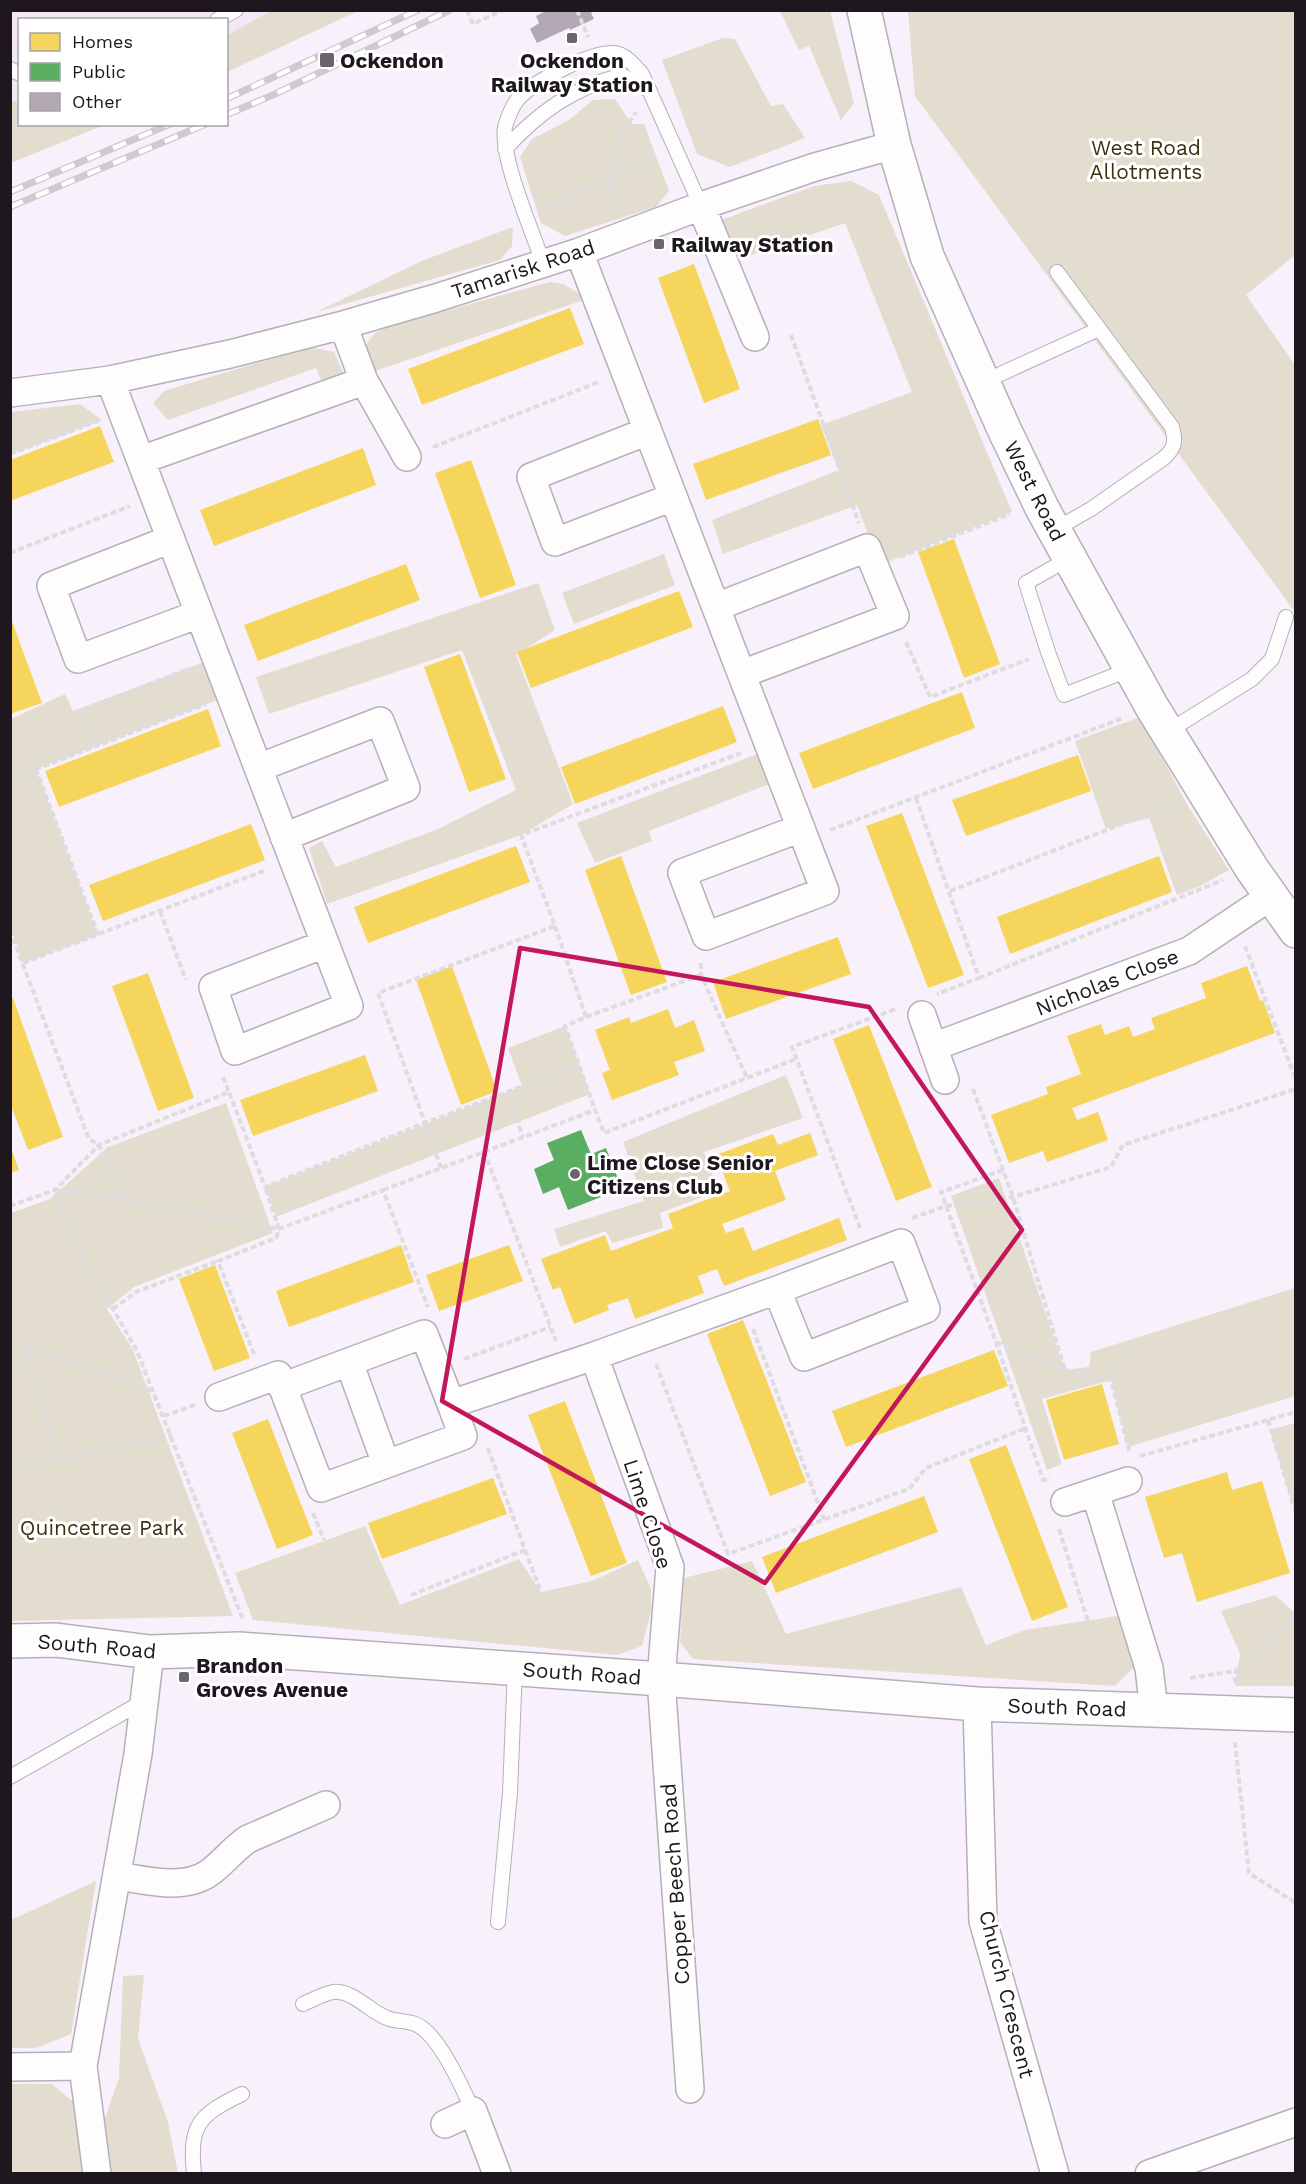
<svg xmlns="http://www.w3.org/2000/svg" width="1306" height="2184" viewBox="0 0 1306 2184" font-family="'Work Sans',sans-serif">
<rect width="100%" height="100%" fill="#f8f0fa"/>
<!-- built -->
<path fill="#f5e6f8" d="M11 11H287L227 40 226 20H20V124L11 146Z"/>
<!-- green -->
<path fill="#e3ddcf" d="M273 10H358V11L227 72V35Z
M780 11H830L854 103 841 120 809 46 799 50Z
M908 11H1295V255L1246 295 1295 365V612L915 96Z
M723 38 735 39 771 106 783 104 805 138 730 167 697 154 662 60Z
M615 99 632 124H644L669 191 656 207 565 236 541 223 520 157 532 139 569 120 593 100Z
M11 100 19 103 20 124 104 125 11 163Z
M851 181 879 195 1012 512 880 565 857 505 723 554 712 520 839 470 821 425 912 392 845 223 734 261 716 222 814 186Z
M513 227 512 246 500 260 316 312 424 260Z
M550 282 564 284 587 299 369 373 365 346 374 334 387 327Z
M310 347 334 352 346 379 324 387 316 368 168 420 153 403 164 391Z
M80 404 102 420 11 454V412Z
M664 554 675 585 574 624 562 593Z
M538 583 555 630 516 655 573 804 521 835 327 904 309 848 322 841 336 867 438 829 516 790 462 650 269 714 256 677Z
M207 661 220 699 36 769 98 935 23 963 11 928V719L65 694 73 711Z
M1140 717 1188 806 1229 870 1202 885 1177 895 1149 818 1106 829 1075 741Z
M760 753 772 783 649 831 652 841 595 863 577 823Z
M565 1026 590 1094 276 1217 265 1187 522 1086 508 1048Z
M786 1075 803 1118 704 1152 718 1191 660 1213 663 1228 612 1243 606 1231 560 1247 554 1229 644 1201 623 1142Z
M226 1103 273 1233 134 1287 107 1309 133 1350 233 1616 11 1621V1213L50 1199 108 1147Z
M999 1178 1065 1370 1089 1367 1091 1352 1295 1288V1396L1128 1447 1111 1380 1042 1399 1062 1464 1047 1470 951 1196Z
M1295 1423H1296L1295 1512 1270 1430Z
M365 1526 400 1605 519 1559 541 1592 592 1581 638 1560 651 1589V1612L642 1646 617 1655 253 1620 235 1573Z
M752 1561 786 1634 961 1587 986 1645 1025 1630 1118 1616 1135 1666 1115 1686 693 1659 680 1642 684 1578Z
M1275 1595 1293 1611 1295 1609V1686H1235L1240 1654 1221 1611Z
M96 1881 71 2034 36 2048H11V1920Z
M144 1975 138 2039 168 2122 178 2173H110L102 2127 119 2078 123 1976Z
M11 2084H52L78 2106 87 2173 11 2174Z"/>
<!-- homes -->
<path fill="#f6d55c" d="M694 264 740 389 704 403 658 278Z
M570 308 584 344 422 405 408 369Z
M818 419 831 455 706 500 693 464Z
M100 426 114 462 10 501V460Z
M363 448 376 485 214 546 200 510Z
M471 460 516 585 480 598 435 473Z
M954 539 1000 664 964 678 918 552Z
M406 564 420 600 258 661 244 625Z
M679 591 693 627 531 688 517 652Z
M10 616 42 703 10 714Z
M460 654 506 779 469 792 424 667Z
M962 692 975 728 813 789 799 753Z
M723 706 737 742 575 804 561 767Z
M208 709 221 746 59 807 45 771Z
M1078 755 1091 791 966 836 952 800Z
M902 813 964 975 928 988 866 826Z
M251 824 265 860 103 921 89 885Z
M516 846 530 882 368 943 354 907Z
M621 856 667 982 631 995 585 870Z
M1159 856 1172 892 1010 954 997 917Z
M838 937 851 974 726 1019 713 982Z
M452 966 497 1091 461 1105 416 980Z
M1247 966 1260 1001 1263 1000 1275 1033 1072 1108 1077 1120 1098 1112 1108 1140 1047 1162 1043 1151 1009 1163 991 1115 1048 1094 1046 1087 1081 1074 1067 1036 1101 1024 1105 1035 1129 1026 1133 1037 1155 1029 1151 1018 1206 998 1201 983Z
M148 973 194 1098 158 1111 112 986Z
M10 998H13L63 1137 28 1150 10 1103Z
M668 1009 675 1028 694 1020 705 1051 674 1062 679 1075 612 1100 602 1073 610 1070 595 1030 629 1017 631 1023Z
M869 1025 932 1187 896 1201 833 1039Z
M365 1055 378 1091 253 1136 240 1100Z
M810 1133 818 1155 775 1171 786 1200 722 1224 726 1233 743 1227 753 1251 839 1218 847 1240 724 1286 717 1269 698 1276 704 1293 635 1319 628 1298 607 1305 609 1310 574 1324 560 1287 553 1290 541 1259 605 1235 611 1251 673 1228 668 1214 730 1191 716 1155 773 1134 778 1145Z
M11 1148 19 1170 10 1173V1149Z
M401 1245 414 1282 289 1327 276 1291Z
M509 1245 523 1281 439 1311 426 1275Z
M215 1265 250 1358 214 1371 179 1279Z
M743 1320 806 1482 770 1496 707 1334Z
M994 1350 1008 1386 846 1447 832 1411Z
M1102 1384 1119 1444 1064 1460 1046 1400Z
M565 1401 627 1563 591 1576 528 1415Z
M268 1419 313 1535 277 1549 232 1433Z
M1006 1445 1068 1607 1032 1621 969 1459Z
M1227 1472 1232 1490 1262 1481 1290 1573 1197 1602 1182 1553 1164 1558 1145 1497Z
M493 1478 507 1514 382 1559 368 1523Z
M924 1496 938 1532 776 1593 762 1557Z"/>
<!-- public -->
<path fill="#5aae61" d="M581 1130 591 1154 606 1148 618 1179 598 1187 601 1197 568 1210 559 1187 543 1194 534 1169 554 1160 547 1143Z"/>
<!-- building -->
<path fill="#b3a9b4" d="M548 10H595L591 13 594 19 570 30 569 28 537 43 530 29 539 23 536 16Z"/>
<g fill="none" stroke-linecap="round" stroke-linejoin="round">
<defs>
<path id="lane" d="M217 20 236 10
M10 69 20 74
M505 149C539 112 573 88 622 75L650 91
M543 263C532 230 500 158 505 127 507 119 513 104 519 98 536 80 588 53 613 53 625 53 635 66 642 74L701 206
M983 382 1099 329
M1054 530 1091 509 1164 458C1175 448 1176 441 1172 427L1057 272
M1070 558 1026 583 1048 652 1064 695 1131 669
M1167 732 1252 679 1272 659 1286 617
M10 1777 144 1701
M498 1922 510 1793 515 1668
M303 2004C312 2000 323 1994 333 1992 353 1990 369 2011 387 2018 399 2023 411 2019 422 2028 442 2042 463 2089 473 2111
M194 2174C189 2124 199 2115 242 2094"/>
<path id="street" d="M701 206 755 337
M579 252 825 891 706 936 682 873 801 828
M343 325 364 381 407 457
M110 380C190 588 269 797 349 1006L235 1051 213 987 325 944
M10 393 110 380 230 354 343 325 436 298 579 252 701 206 815 167 894 145
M648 431 531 477 555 542 673 497
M141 460 364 381
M171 539 51 586 78 659 199 614
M716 607 867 548 895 616 742 674
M258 768 380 721 406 788 284 837
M922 1015 945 1080
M933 1047 1189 951 1271 896
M349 1362 386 1464
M282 1387 424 1334 451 1404 594 1356
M219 1397 278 1375 321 1488 463 1436 451 1404
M1095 1492 1149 1668 1154 1710
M1065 1502 1128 1481
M977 1704 983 1921 1055 2174
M117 1876C146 1880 183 1891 209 1873 223 1863 233 1849 248 1839L326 1805
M10 2067 83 2066
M690 2089 661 1679 670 1567 594 1356 777 1290 901 1243 926 1309 804 1357 777 1290
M445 2124 473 2111 497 2174
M97 2174 83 2066 138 1754 150 1652
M1149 2174 1296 2122"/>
<path id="secondary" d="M864 10 894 145 927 256 1004 429 1042 508 1152 707 1252 869 1296 931
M10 1641 56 1640 150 1652 239 1649 661 1679 977 1704 1296 1715"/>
</defs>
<!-- lane casing -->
<use href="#lane" stroke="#b5b0b7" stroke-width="16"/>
<!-- street casing -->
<use href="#street" stroke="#b5b0b7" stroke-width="30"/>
<!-- secondary casing -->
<use href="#secondary" stroke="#b5b0b7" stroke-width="36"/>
<!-- path -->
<path stroke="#dedcdf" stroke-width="4" stroke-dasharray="6 3" stroke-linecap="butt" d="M467 10 473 24 503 10
M577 10 588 37
M544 207 655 157
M614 208 609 167 624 130 636 112
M791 335 859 523
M433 447 599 382
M10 454 98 421
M10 553 130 506
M900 557 1010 514
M906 642 930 697 1029 659
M96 746 82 710 191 668
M36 769 98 935
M10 779 206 704
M916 798 979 978 937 994
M830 830 1123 718
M950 891 1176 803
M160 911 186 980
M555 926 586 1017 565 1026 595 1110
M10 930 89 1139 99 1145 120 1197 55 1190 86 1267 113 1309 137 1351 243 1620
M1245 946 1296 1080
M23 963 266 870
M701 963V975L747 1078
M979 978 1223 880
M586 1017 701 975
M223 1077 229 1092
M973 1089 1013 1197 1065 1370
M507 1092 523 1137
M484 1151 556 1341
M441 1168 425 1123 579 1065
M1003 1170 941 1192 996 1342 1043 1480 1050 1478
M383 1190 595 1110 604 1133 796 1059
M120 1197 279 1229 265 1187
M10 1206 55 1190 99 1145 229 1092 265 1187 425 1123 378 993 555 926 521 835 741 753
M912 1218 946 1206 1013 1197 1111 1167 1123 1145 1296 1089
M860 1228 792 1047 896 1009
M113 1309 138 1291 218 1261
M753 1329 824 1519
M10 1342 153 1391
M996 1342 1065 1370 1111 1380 1130 1454
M24 1346 61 1459
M254 1354 218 1261 276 1238 279 1229 383 1190 428 1307
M464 1359 550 1327
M656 1364 728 1554 909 1489 926 1468 1026 1428
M10 1369 30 1363
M1111 1380 1131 1340
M164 1416 195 1405
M1268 1420 1296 1513
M1140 1456 1296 1412
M10 1470 172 1436
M313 1513 324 1540
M1059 1529 1090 1628
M525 1550 541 1592
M411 1595 525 1550 488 1448
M1296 1614 1285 1624 1296 1621
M1190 1678 1236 1671
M1235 1683 1236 1671 1285 1624
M1235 1742 1249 1873 1296 1903"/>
<!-- lane -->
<use href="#lane" stroke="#fefdfe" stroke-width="14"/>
<!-- street -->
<use href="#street" stroke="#fefdfe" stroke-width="27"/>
<!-- secondary -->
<use href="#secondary" stroke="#fefdfe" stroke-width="33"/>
<defs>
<path id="rail" d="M226 99 418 10
M226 115 275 94 450 10
M10 192 170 124
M10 207 206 124"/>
</defs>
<!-- rail casing -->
<use href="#rail" stroke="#cecbcf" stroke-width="7"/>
<!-- rail -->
<use href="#rail" stroke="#fff" stroke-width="4.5" stroke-dasharray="14" stroke-linecap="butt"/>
</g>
<!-- marked area -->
<path fill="none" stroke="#c2185b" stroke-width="4.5" stroke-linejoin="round" d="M520 948 869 1007 1022 1230 765 1583 442 1401Z"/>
<!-- markers -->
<g fill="#6a646b" stroke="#fff" stroke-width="2">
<rect x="566" y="32" width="12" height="12" rx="3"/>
<rect x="319" y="52" width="16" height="16" rx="3"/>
<rect x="653" y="238" width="12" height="12" rx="3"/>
<circle cx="575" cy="1174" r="6"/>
<rect x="178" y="1671" width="12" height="12" rx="3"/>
</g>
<g text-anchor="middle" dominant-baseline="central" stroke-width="6" stroke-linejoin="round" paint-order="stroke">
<!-- poi labels -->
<g font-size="21" font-weight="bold" fill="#1e181e" stroke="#fff" text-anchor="start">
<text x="340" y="60">Ockendon</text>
<text x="572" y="60" text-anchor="middle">Ockendon<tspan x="572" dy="24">Railway Station</tspan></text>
<text x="671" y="244">Railway Station</text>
<text x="587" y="1162">Lime Close Senior<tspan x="587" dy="24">Citizens Club</tspan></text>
<text x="196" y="1665">Brandon<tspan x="196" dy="24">Groves Avenue</tspan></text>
</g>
<!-- park labels -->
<g font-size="21" fill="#37330e" stroke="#fff">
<text x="1146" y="147">West Road<tspan x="1146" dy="24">Allotments</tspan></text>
<text x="102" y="1527">Quincetree Park</text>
</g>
<!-- street labels -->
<g font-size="21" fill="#1e181e" stroke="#fff">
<text transform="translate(523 269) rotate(-18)">Tamarisk Road</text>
<text transform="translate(1035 491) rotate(63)">West Road</text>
<text transform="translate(1107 982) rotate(-21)">Nicholas Close</text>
<text transform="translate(648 1514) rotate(72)">Lime Close</text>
<text transform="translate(97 1646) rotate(5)">South Road</text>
<text transform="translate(582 1673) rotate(4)">South Road</text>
<text transform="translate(1067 1707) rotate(2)">South Road</text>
<text transform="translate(675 1884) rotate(-94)">Copper Beech Road</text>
<text transform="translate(1007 1994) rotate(76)">Church Crescent</text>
</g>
</g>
<!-- border -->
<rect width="1306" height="2184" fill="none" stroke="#1e181e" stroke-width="24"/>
<!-- legend -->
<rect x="18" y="18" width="210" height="108" fill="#ffffff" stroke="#a5a3a5" stroke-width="1.5"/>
<rect x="30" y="33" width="30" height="18" fill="#f6d55c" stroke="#a5a3a5" stroke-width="1.5"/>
<text x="72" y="48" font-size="18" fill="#1e181e">Homes</text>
<rect x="30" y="63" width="30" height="18" fill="#5aae61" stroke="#a5a3a5" stroke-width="1.5"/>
<text x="72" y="78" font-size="18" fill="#1e181e">Public</text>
<rect x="30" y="93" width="30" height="18" fill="#b3a9b4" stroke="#a5a3a5" stroke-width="1.5"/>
<text x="72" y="108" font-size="18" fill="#1e181e">Other</text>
</svg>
